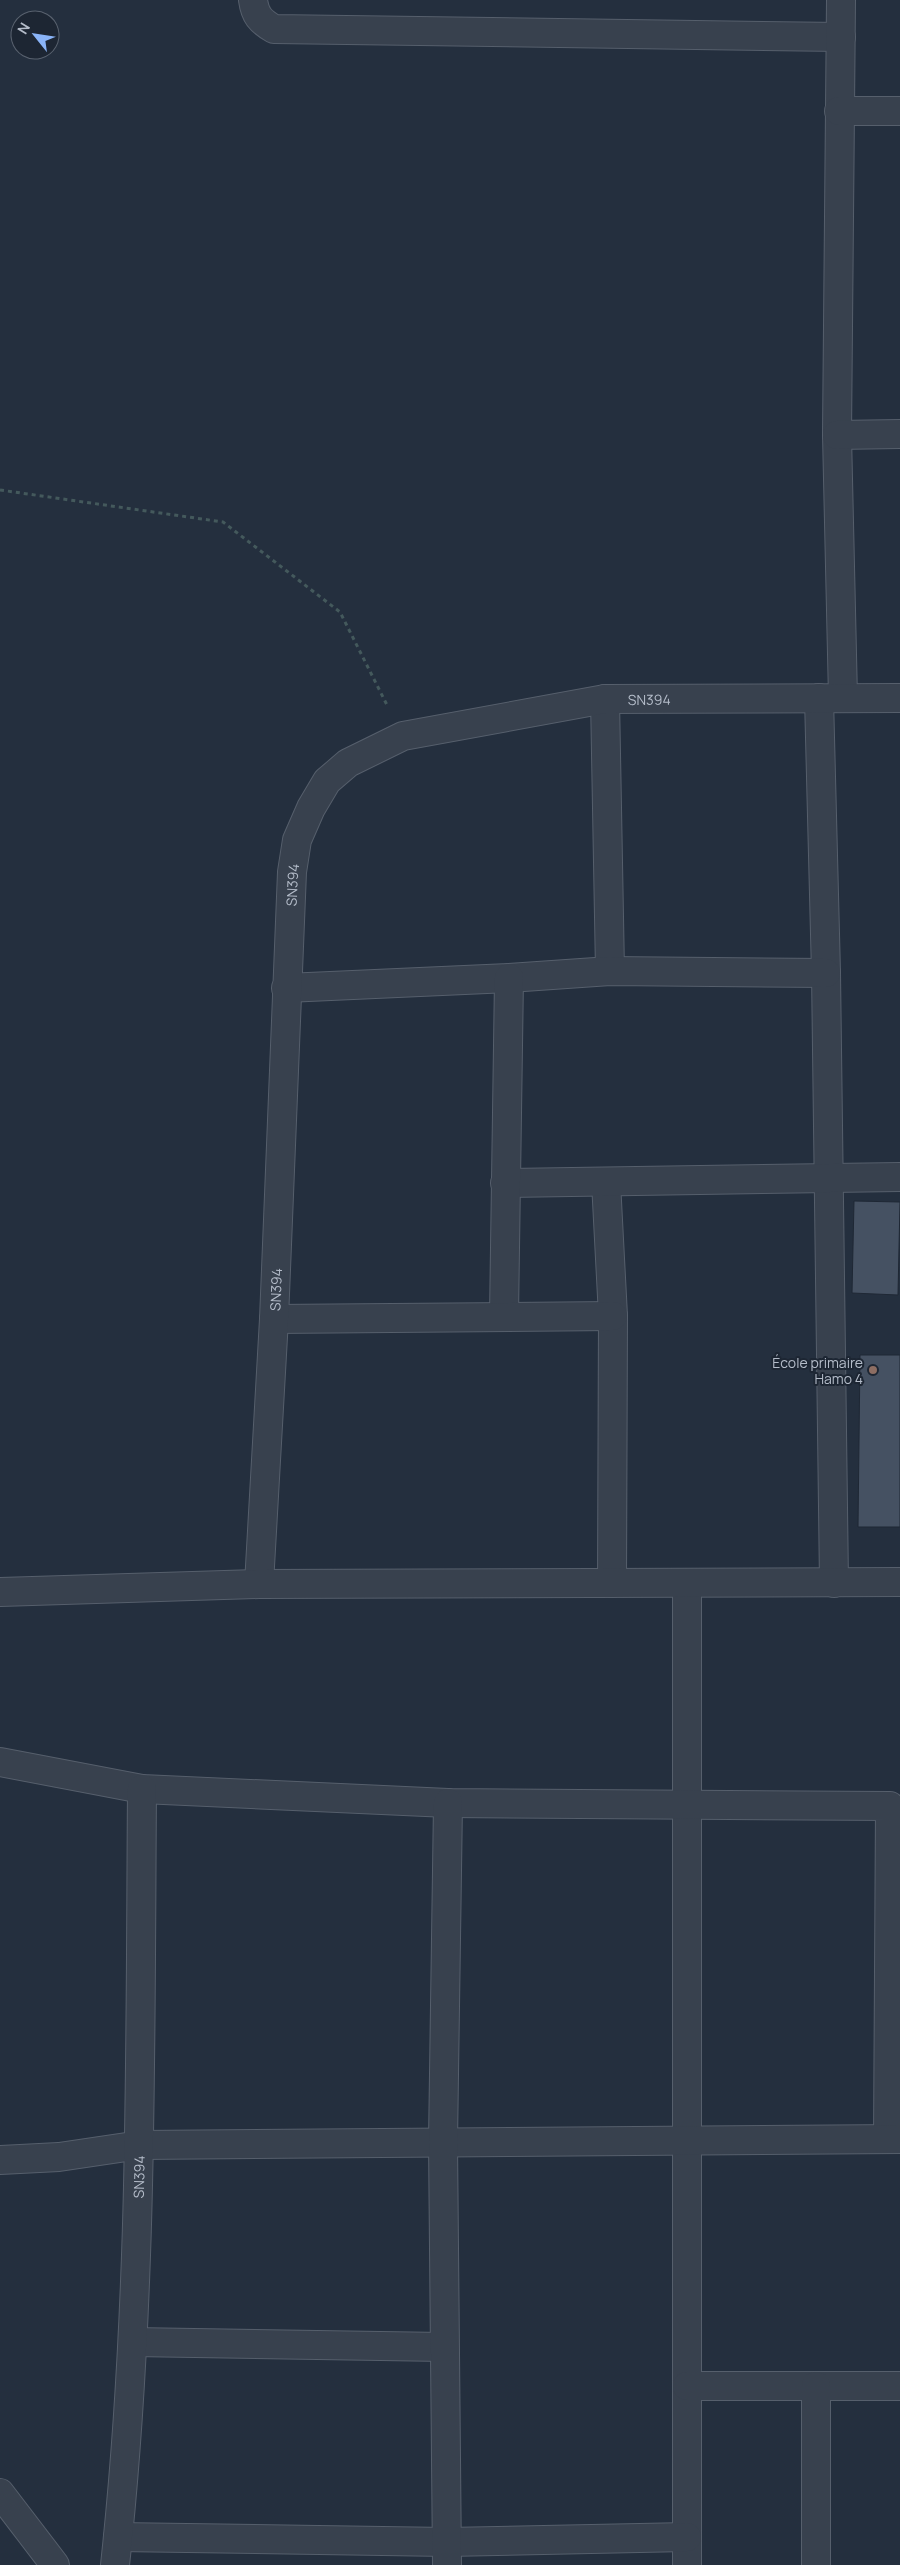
<svg xmlns="http://www.w3.org/2000/svg" width="900" height="2565" viewBox="0 0 900 2565" font-family="Manrope,sans-serif">
<rect width="100%" height="100%" fill="#242f3e"/>
<!-- building -->
<path fill="#455162" stroke="#1f2835" d="M854 1201 900 1202 898 1295 852 1293Z
M860 1355H900V1527H858Z"/>
<g fill="none" stroke-linecap="round" stroke-linejoin="round">
<defs>
<g id="minor">
<path d="M253 0C255 15 260 21 274 29L841 37"/>
<path d="M841 0 837 435 843 698"/>
<path d="M839 111H900"/>
<path d="M837 435 900 434"/>
<path d="M819 698 826 973 834 1583"/>
<path d="M605 699 610 971"/>
<path d="M286 988 509 978 610 971 826 973"/>
<path d="M606 1182 613 1316 612 1583"/>
<path d="M505 1183 900 1177"/>
<path d="M504 1316 509 978"/>
<path d="M274 1319 613 1316"/>
<path d="M687 1583V2565"/>
<path id="s1" d="M259 1584 274 1319 292 872 297 840 311 808 327 781 348 763 403 736 605 699 900 698"/>
<path d="M0 1592 259 1584 900 1582"/>
<path d="M0 1762 142 1789 448 1803 890 1806 888 2139"/>
<path d="M0 2160 59 2157 140 2145 900 2139"/>
<path d="M133 2342 444 2347"/>
<path d="M687 2386H900"/>
<path d="M0 2493 55 2565"/>
<path d="M118 2537 447 2542 687 2537"/>
<path id="s2" d="M115 2565C143 2307 140 2048 142 1789"/>
<path d="M447 2565 443 2142 448 1803"/>
<path d="M816 2565V2386"/>
</g>
</defs>
<!-- minor casing -->
<use href="#minor" stroke="#565f6c" stroke-width="30"/>
<!-- path -->
<path stroke="#44595c" stroke-width="3" stroke-dasharray="4 4" stroke-linecap="butt" d="M0 490 223 522 340 612 387 705"/>
<!-- minor -->
<use href="#minor" stroke="#38414e" stroke-width="28"/>
</g>
<!-- markers -->
<circle fill="#8d6e63" stroke="#1d2633" stroke-width="2" cx="873" cy="1370" r="5"/>
<g text-anchor="middle" dominant-baseline="central" stroke-width="4" stroke-linejoin="round" paint-order="stroke">
<!-- street labels -->
<g font-size="14" fill="#b4bcc9" stroke="#1d2633">
<text stroke="none"><textPath href="#s1" startOffset="1150">SN394</textPath></text>
<text stroke="none"><textPath href="#s1" startOffset="700">SN394</textPath></text>
<text stroke="none"><textPath href="#s1" startOffset="295">SN394</textPath></text>
<text stroke="none"><textPath href="#s2" startOffset="389">SN394</textPath></text>
</g>
<!-- poi labels -->
<g font-size="14" fill="#b4bcc9" stroke="#1d2633" text-anchor="end">
<text x="863" y="1362">École primaire<tspan x="863" dy="16">Hamo 4</tspan></text>
</g>
</g>
<!-- north arrow -->
<g transform="translate(35 35) rotate(300)"><circle r="24" fill="#1d2633" stroke="#59626f"/>
<path d="M0-4L9 19L0 12L-9 19Z" fill="#8ab4f8"/>
<text y="-8" font-size="14" font-weight="bold" text-anchor="middle" fill="#b4bcc9">N</text>
</g>
</svg>
